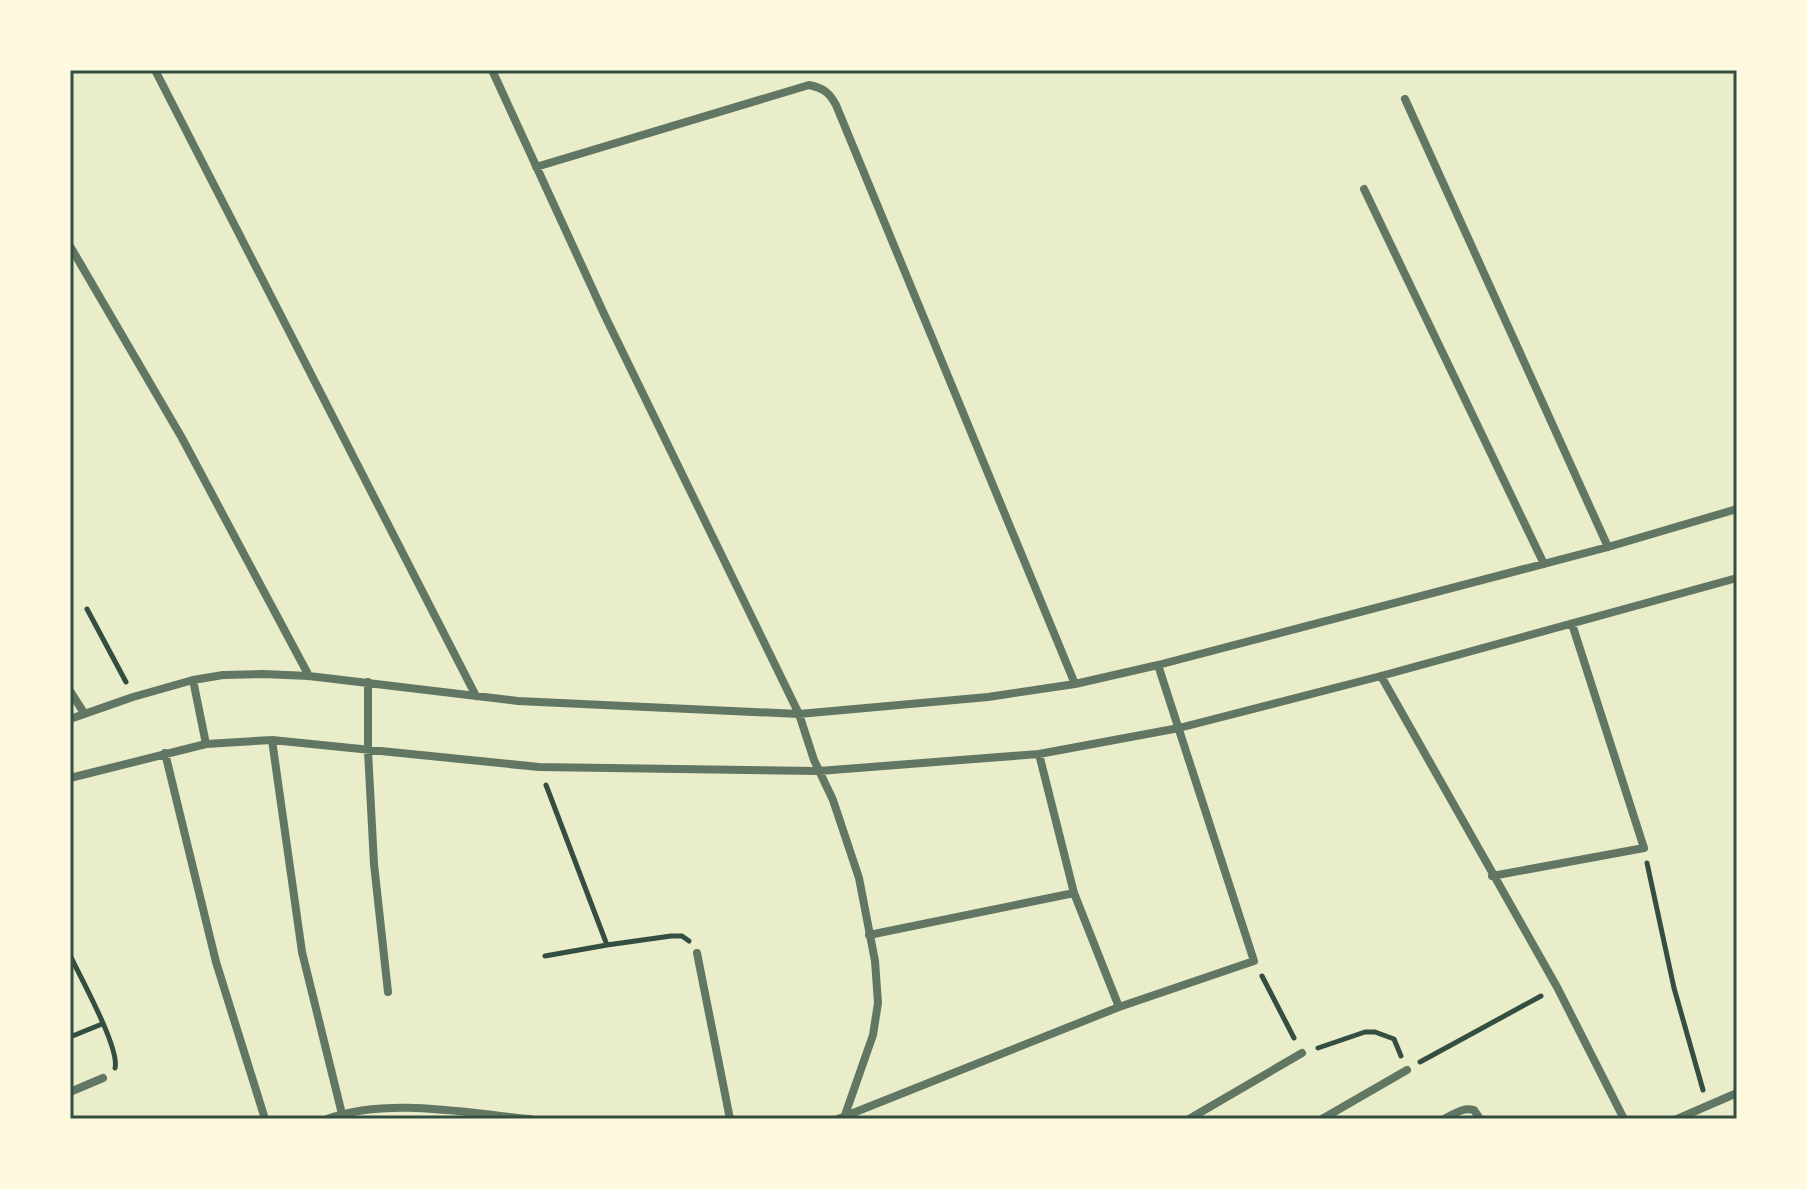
<svg xmlns="http://www.w3.org/2000/svg" width="1807" height="1189" viewBox="0 0 1807 1189" font-family="'Exo 2',sans-serif">
<rect width="100%" height="100%" fill="#e9edc9"/>
<g fill="none" stroke-linecap="round" stroke-linejoin="round">
<!-- path -->
<path stroke="#344e41" stroke-width="5" d="M87 609 126 682
M546 785 607 945
M1647 863 1674 988 1703 1090
M70 955C80 977 120 1048 115 1068
M545 956 607 945 671 936H682L689 941
M1262 976 1294 1038
M70 1037 102 1024
M1318 1048 1365 1032H1375L1394 1039 1401 1056
M1420 1062 1541 996"/>
<!-- minor -->
<path stroke="#617663" stroke-width="8" d="M155 70 476 696
M492 70 605 316 799 714 814 760 833 800 859 878 875 961 878 1003 873 1035 845 1115
M1405 99 1608 547
M536 167 809 85C823 88 829 92 836 105L1075 684
M1364 189 1544 564
M70 246 182 438 309 676
M1381 676 1557 987 1624 1119
M193 680 206 744
M368 682V751L374 864 388 992
M70 691 84 713
M70 719 133 697 193 680 223 675 263 674 309 676 518 701 799 714 988 697 1075 684 1158 665 1608 547 1737 509
M272 740 302 952 342 1114
M165 753 216 962 265 1119
M1039 754 1074 893 1119 1007
M70 778 206 744 272 740 539 767 819 771 1039 754 1179 728 1381 676 1737 578
M1492 876 1644 848 1572 624
M869 935 1074 893
M697 953 730 1119
M70 1092 103 1078
M327 1119C389 1097 465 1113 530 1119
M838 1119 1119 1007 1254 961 1158 665
M1189 1119 1302 1053
M1322 1119 1407 1070
M1444 1119C1454 1114 1463 1107 1474 1110L1480 1119
M1677 1119 1737 1093"/>
</g>
<!-- border -->
<rect width="1807" height="1189" fill="none" stroke="#fefae0" stroke-width="144"/>
<rect x="72" y="72" width="1663" height="1045" fill="none" stroke="#344e41" stroke-width="3"/>
</svg>
